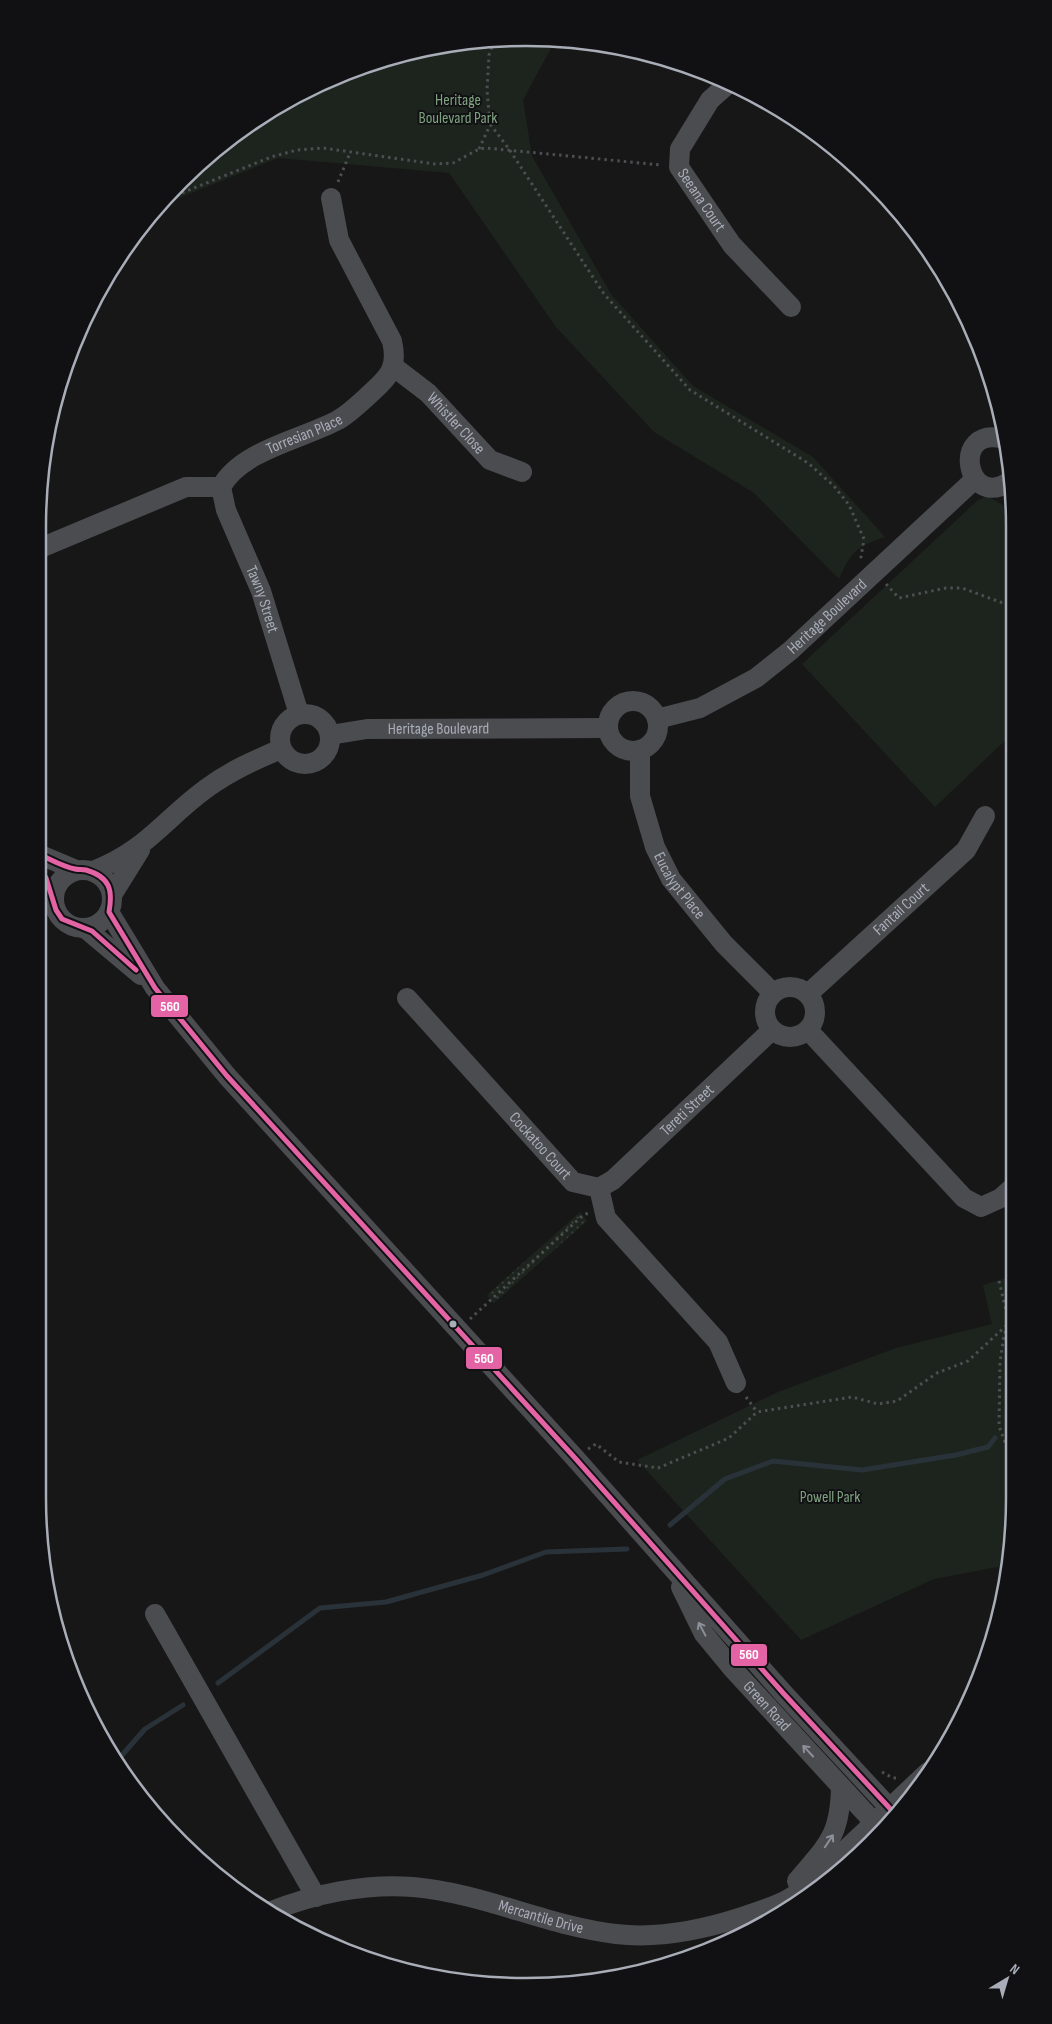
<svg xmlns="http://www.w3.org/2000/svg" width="1052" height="2024" viewBox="0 0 1052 2024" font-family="'Sofia Sans Condensed',sans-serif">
<defs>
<pattern id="grass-dots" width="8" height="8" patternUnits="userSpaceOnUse" patternTransform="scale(1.25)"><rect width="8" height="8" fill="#1d241e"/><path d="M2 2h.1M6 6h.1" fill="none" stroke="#3b413d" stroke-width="1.8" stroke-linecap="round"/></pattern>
</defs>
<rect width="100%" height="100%" fill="#171717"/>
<!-- grass -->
<path fill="url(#grass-dots)" d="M580 1212 587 1221 494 1303 487 1295Z"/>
<!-- park -->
<path fill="#1d241e" d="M556 39 523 100 532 156 611 294 693 386 813 457 885 537C857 546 851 552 839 579L754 493 654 432 556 327 449 173 278 158 174 200 131 241 139 228 204 159 282 103 369 63 463 42Z
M987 496 1010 509 1011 735 935 807 802 664 977 501Z
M1009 1277 1013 1292V1530L1008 1565 934 1579 801 1640 637 1460 778 1392 896 1348 992 1324 983 1285Z"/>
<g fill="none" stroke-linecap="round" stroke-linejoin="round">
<!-- stream -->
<path stroke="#2a3239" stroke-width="5" d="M1008 1430 1013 1428
M670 1525 725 1479 773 1461 862 1470 956 1455 988 1447 995 1438
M218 1683 320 1608 386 1602 483 1575 546 1552 627 1549
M116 1762 145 1729 183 1705"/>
<!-- path -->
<path stroke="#4d4e52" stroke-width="3" stroke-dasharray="2.5 4" stroke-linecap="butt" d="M494 41 489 55 487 90 490 124 509 149 604 294 690 390 808 463 834 486 849 505 864 539 861 557 863 560
M479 149 490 125
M338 182 350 153
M134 235 149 222 160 207 174 196 271 157 297 150 323 148 435 164 453 163 479 149 486 148 661 165
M886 584 899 598 946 588H962L1011 606
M999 1281 1009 1323 1004 1335 1000 1362 999 1426 1006 1445 1013 1451
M470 1319 581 1217 588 1213
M746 1397 757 1412
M588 1449 596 1444 619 1462 658 1468 729 1438 757 1412 852 1397 878 1404 897 1401 937 1373 968 1361 1009 1323 1013 1324
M882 1772 893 1778H897"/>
<!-- minor -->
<g stroke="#4b4c50" stroke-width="20">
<path id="s1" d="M729 83 710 100 680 149 679 167 732 245 791 307"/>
<path id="s2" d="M394 367 428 393 490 460 522 472"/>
<path d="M1004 439C950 424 966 512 1010 481"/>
<path id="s3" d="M221 487 226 510 261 591 299 714"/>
<path id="s4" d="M38 549 186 487H221C241 450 303 439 338 420 350 413 361 402 371 393 390 376 398 367 392 341L339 240 331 198"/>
<circle cx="633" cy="726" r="25"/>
<circle cx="305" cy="739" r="25"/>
<path id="s5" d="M657 719 700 708 756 678 790 651 975 479"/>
<path id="s6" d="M330 735 367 729 607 728"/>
<path id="s7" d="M640 751V796L655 847 671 879 724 944 773 993"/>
<path d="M38 854 76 870"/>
<circle cx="83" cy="899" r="29"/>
<path d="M93 871C146 851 164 819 207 788 230 771 255 760 281 749"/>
<path d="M112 895 140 850"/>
<path d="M109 912 155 988 227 1076 575 1458 784 1694 896 1815"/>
<path d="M85 928 141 975"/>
<circle cx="790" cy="1012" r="25"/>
<path id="s8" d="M808 994 966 850 985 816"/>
<path id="s9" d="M407 998 573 1182 599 1188 606 1218 718 1342 736 1383"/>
<path d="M808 1030 964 1198 981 1207 1001 1198 1012 1188"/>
<path id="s10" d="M599 1188 613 1180 772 1030"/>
<path id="s11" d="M681 1587 704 1634 732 1668 882 1831"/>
<path d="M155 1614 316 1897"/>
<path d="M797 1881C827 1845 840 1837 841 1787"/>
<path id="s12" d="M269 1912C313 1894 366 1883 413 1887 483 1893 547 1926 616 1934 658 1939 702 1930 742 1917 776 1906 798 1899 822 1872L928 1772"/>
</g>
<defs>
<path id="bus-1" d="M38 854C50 859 63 867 75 869 79 870 82 869 86 870 110 877 113 890 109 912L155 988 227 1076 575 1458 784 1694 896 1815
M38 866 46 878 56 910 62 919 92 931 136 970"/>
</defs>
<!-- bus-1 casing -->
<use href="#bus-1" stroke="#111113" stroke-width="9"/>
<!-- bus-1 -->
<use href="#bus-1" stroke="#e463a4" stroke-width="5"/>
</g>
<!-- one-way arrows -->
<defs><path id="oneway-shaft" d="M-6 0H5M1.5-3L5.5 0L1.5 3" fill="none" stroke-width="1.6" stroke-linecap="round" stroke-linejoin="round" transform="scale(1.25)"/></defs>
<g stroke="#8c9099">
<use href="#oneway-shaft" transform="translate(702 1629) rotate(-118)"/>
<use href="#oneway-shaft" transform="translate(808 1751) rotate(-133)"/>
<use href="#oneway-shaft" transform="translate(829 1841) rotate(-56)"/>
</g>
<!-- markers -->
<circle fill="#a8adb8" stroke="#111113" stroke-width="2" cx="453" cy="1324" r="4.5"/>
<g text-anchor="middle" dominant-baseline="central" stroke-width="4" stroke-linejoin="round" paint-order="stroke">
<!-- park labels -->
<g font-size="16" fill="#7fa381" stroke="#111113">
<text x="458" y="100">Heritage<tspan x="458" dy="18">Boulevard Park</tspan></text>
<text x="830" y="1497">Powell Park</text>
</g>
<!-- street labels -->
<g font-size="16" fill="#a8adb8" stroke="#111113">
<text stroke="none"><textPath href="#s1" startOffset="141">Seeana Court</textPath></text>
<text stroke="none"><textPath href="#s2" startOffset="84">Whistler Close</textPath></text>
<text stroke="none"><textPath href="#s4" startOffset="296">Torresian Place</textPath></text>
<text stroke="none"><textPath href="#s3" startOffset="120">Tawny Street</textPath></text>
<text stroke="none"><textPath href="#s5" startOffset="202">Heritage Boulevard</textPath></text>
<text stroke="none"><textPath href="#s6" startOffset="109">Heritage Boulevard</textPath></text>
<text stroke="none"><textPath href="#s7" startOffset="144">Eucalypt Place</textPath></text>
<text stroke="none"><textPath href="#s8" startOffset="126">Fantail Court</textPath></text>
<text stroke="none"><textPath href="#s10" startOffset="118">Tereti Street</textPath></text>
<text stroke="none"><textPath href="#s9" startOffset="199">Cockatoo Court</textPath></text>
<text stroke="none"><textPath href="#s11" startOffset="148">Green Road</textPath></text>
<text stroke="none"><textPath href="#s12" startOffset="279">Mercantile Drive</textPath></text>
</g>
</g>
<!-- crop -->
<path d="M0 0H1052V2024H0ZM526 46H526A480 480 0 0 1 1006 526V1498A480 480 0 0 1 526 1978H526A480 480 0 0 1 46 1498V526A480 480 0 0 1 526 46Z" fill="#111113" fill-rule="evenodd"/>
<path fill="none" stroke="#a8adb8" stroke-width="2.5" d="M526 46H526A480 480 0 0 1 1006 526V1498A480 480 0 0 1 526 1978H526A480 480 0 0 1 46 1498V526A480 480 0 0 1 526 46Z"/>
<g stroke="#111113" stroke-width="2">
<rect x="150" y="994" width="39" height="24" rx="5" fill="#e463a4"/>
<rect x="465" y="1346" width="38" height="24" rx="5" fill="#e463a4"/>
<rect x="730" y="1643" width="38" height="24" rx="5" fill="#e463a4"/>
</g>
<g font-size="14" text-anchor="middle" font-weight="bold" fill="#fff">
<text x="170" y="1011">560</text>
<text x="484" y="1363">560</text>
<text x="749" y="1659">560</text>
</g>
<!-- north arrow -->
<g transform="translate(1007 1979) rotate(38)" stroke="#111113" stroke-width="4" paint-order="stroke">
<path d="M0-4L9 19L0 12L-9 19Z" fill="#a8adb8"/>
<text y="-8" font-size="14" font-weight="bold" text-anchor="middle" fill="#a8adb8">N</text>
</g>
</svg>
